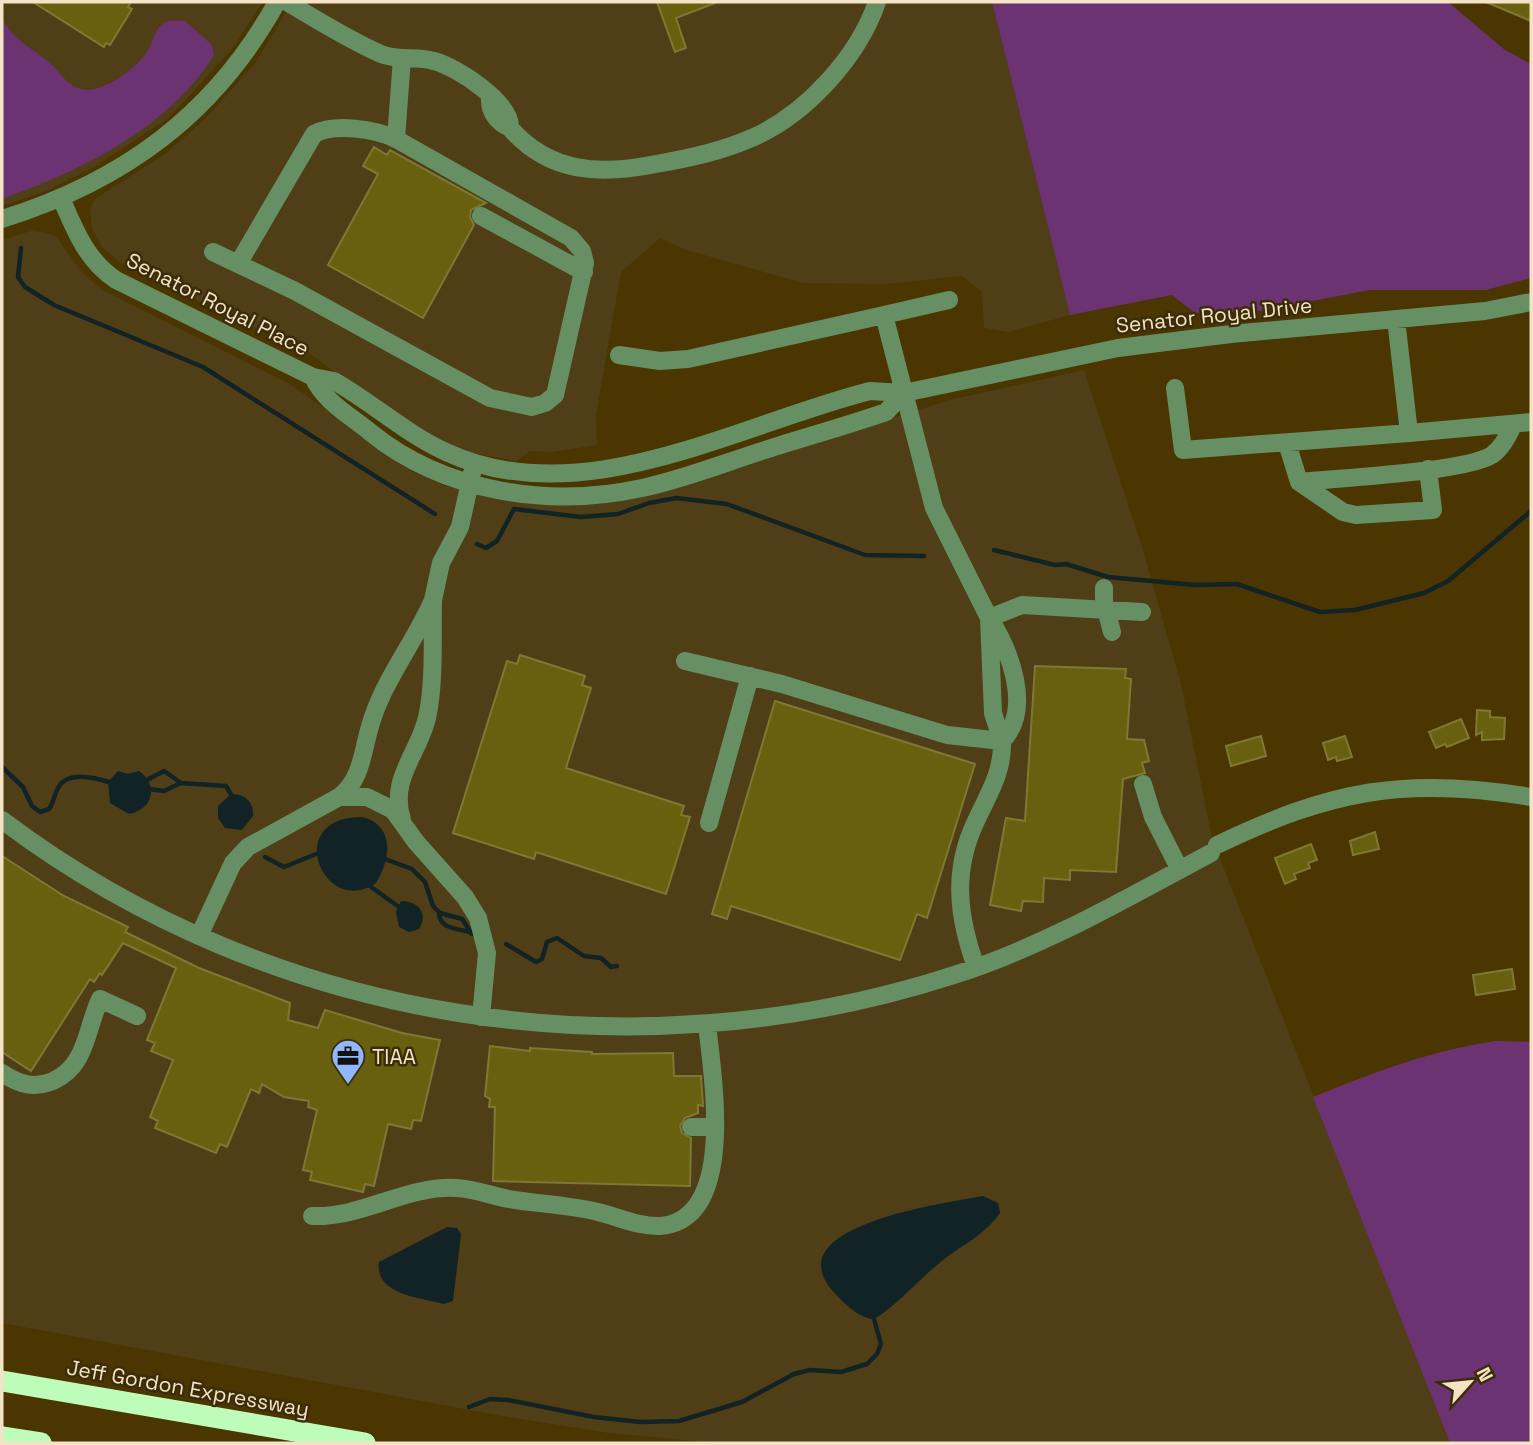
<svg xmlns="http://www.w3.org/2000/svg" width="1533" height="1445" viewBox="0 0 1533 1445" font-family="'Space Grotesk',sans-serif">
<rect width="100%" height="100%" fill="#4b3500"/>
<!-- built -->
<path fill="#503e17" d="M2 2H263L232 49 170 117 91 169 44 192 2 206Z
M292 2H992L1070 315 1009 332 984 328 982 292 962 276 885 284 803 283 683 249 660 238 621 272 596 415 597 445 552 452 530 451 516 461 462 451 409 426 309 353 126 267 102 247 92 229 90 208 96 198 165 154 204 120 256 62Z
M34 230 56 236 81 271 101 289 293 386 409 470 445 486 494 496 568 503 780 452 954 399 1084 370 1142 547 1181 684 1212 838 1450 1443H717L609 1433 502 1416 2 1323V240Z"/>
<!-- green -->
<path fill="#6b3371" d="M992 2H1448L1505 50 1531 64V278L1486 290H1370L1259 311 1195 313 1172 295 1070 315Z
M2 19C18 45 33 47 53 66 62 75 68 86 81 89 101 95 139 67 148 50 153 42 155 28 164 23 169 20 179 21 185 21L212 45 214 55C168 129 80 171 2 199Z
M1495 1041 1531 1042V1443H1450L1313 1097C1378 1071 1425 1052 1495 1041Z"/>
<!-- water -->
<path fill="#112324" d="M118 771 128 774 139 771C159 785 153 810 129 814L110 803 108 782Z
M231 794C245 794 254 802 253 816L242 830 225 828 218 818V806Z
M362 817C395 825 391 859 376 883 324 919 281 817 362 817Z
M401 901C418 901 429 913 419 929L409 932 399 927 396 912Z
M983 1196 998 1203 1000 1213C981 1239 960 1245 937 1265 915 1283 898 1305 874 1319 857 1318 842 1301 831 1289 779 1225 946 1203 983 1196Z
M447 1227 457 1228 461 1234 453 1301 444 1304C422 1298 374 1295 379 1262Z"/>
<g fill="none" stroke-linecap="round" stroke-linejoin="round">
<!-- stream -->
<path stroke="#112324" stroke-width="4.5" d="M21 248 18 277 25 287 54 305 203 367 435 514
M477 544 486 548 497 541 514 509 581 517 618 514 649 503 676 498 727 504 865 555 924 556
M994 550 1055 565 1066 564 1108 577 1195 585 1237 584 1320 612 1355 610 1424 593 1448 581 1531 511
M2 767 23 787 32 806 40 812 49 809C54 802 54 795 58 788 67 770 97 778 112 783
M145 781 164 771 181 783 226 786 233 798
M149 789 164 791 181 783
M265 857 284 867 321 852
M382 858 412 869 425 882 433 906 440 913 462 919 472 934
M367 884 399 907
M439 912C439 929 456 928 469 932
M506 944 536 962 542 959 547 942 557 938 584 956 601 958 611 967 617 966
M469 1407 490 1399 508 1400 594 1417 640 1422 679 1421 742 1402 794 1374 810 1370 841 1372 867 1364 877 1354 881 1344 874 1319"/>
</g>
<!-- building -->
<path fill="#68600e" stroke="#7f7834" stroke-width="2" d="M33 2H131L128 7 132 9 110 45 106 43 104 47Z
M657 2H715V3L676 18 686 48 675 52Z
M1486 2H1531V21Z
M374 147 387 155 390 150 486 203 471 210 470 217 474 225 423 318 328 265 378 174 363 166Z
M520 655 585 676 582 685 591 688 566 768 684 806 681 815 690 817 666 894 536 852 534 859 453 833 507 661 517 664Z
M1035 666 1126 669 1125 678 1131 679 1127 739 1144 740 1149 761 1142 763 1145 773 1123 779 1116 872 1070 870V880L1044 878 1043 902 1023 901 1021 911 990 905 1006 818 1025 821Z
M775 701 975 764 927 918 917 914 900 960 731 906 727 919 712 914Z
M1477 710 1490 711V717L1505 718 1504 739 1482 740V732L1476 735Z
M1461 719 1469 738 1447 747 1445 744 1436 748 1429 732Z
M1261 736 1266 756 1231 766 1226 746Z
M1345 736 1352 757 1337 761 1336 757 1328 760 1323 743Z
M1375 832 1379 849 1353 855 1350 841Z
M1311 844 1317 860 1308 863 1310 868 1294 874 1296 879 1285 884 1275 858Z
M2 856 64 896 128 927 125 932 199 968 290 1003 288 1020 318 1028 325 1010 402 1033 440 1040 421 1121 413 1120 411 1129 388 1124 374 1186 365 1184 363 1192 310 1180 312 1172 303 1170 317 1110 308 1107 309 1101 284 1097 262 1084 259 1093 251 1089 227 1147 220 1144 216 1153 155 1128 158 1121 150 1117 173 1060 151 1051 155 1043 147 1040 176 968 123 943 102 975 100 973 94 982 90 979 31 1071 2 1052Z
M1512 969 1515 989 1476 995 1473 975Z
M490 1046 530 1051V1048L592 1052V1054L673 1053 674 1076H701L703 1106 698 1105V1113L685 1118 680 1126 682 1133 691 1138 690 1186 493 1181 495 1107H489L490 1099 485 1096Z"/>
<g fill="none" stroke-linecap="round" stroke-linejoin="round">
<!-- minor -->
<path stroke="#669063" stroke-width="18" d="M287 2C317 20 349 40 381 54 398 61 417 56 434 61 457 67 512 103 510 128 498 123 489 112 490 98
M510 128C550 174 601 175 656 164 690 158 723 151 754 137 807 113 858 57 877 2
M61 198C75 230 86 260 116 280L313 377 334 381C373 403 406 434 446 452 581 515 739 424 870 391L904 393 1118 348 1231 334 1485 311 1531 302
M481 216 584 272
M2 219C124 181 215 114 277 2
M213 252 295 291 490 398 532 407 545 403 555 395 585 263 582 251 571 238 396 139 402 58
M238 264 314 134C334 123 375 129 396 139
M884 315 949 300
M1396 319 1409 433 1531 422
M619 355 660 361 688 359 884 315 934 508 989 618 1022 605 1142 612
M313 377C324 402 351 416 370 432 445 493 550 508 642 488 684 479 724 463 765 450 805 437 846 426 886 412L904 393
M1175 388 1183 450 1409 433
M1287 443 1299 482C1338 478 1465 472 1492 455 1503 447 1508 435 1514 424
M1299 482 1343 512 1356 515 1433 510 1428 469
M1104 588V602L1112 632
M433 600 441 563 460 527 472 473
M989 618C1010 650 1033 709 1002 741L993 713Z
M685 661 782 684 947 735 1002 741C1003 772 989 793 976 821 952 871 958 917 976 967
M1143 784 1153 817 1180 870
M339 797C361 780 362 755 369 730 381 683 414 644 433 600 432 638 435 681 427 718 418 755 389 779 402 820
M2 820C272 1024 633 1079 954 975 1045 946 1127 898 1211 853
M709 823 750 676
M1217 845C1331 790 1406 776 1531 797
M199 936 233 863 248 847 339 797H367L393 810 416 842 465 897 478 918 487 953 481 1017
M2 1073C19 1084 33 1089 53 1081 87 1066 86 1029 100 999L137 1016
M691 1127H714
M312 1216C363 1218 406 1185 457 1188 475 1189 492 1196 509 1199 539 1204 569 1205 598 1212 619 1217 639 1227 660 1226 738 1220 712 1074 707 1024"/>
<!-- highway -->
<path stroke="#befcba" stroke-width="21" d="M2 1381 365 1443
M2 1437 41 1443"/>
</g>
<!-- icons -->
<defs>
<symbol id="office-pin" viewBox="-11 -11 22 30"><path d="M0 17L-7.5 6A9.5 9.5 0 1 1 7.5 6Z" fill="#93b7fd" stroke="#3c2d0a"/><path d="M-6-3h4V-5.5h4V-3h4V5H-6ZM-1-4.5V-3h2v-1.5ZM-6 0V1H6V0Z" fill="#111"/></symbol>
</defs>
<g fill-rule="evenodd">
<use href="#office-pin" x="329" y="1037" width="38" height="52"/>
</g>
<g text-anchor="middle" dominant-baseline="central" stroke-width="5" stroke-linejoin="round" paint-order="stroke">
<!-- street labels -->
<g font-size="21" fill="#f4e4c5" stroke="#3c2d0a">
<text transform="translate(218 304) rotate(27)">Senator Royal Place</text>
<text transform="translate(1214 315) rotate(-6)">Senator Royal Drive</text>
<text transform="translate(188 1388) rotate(10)">Jeff Gordon Expressway</text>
</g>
<!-- poi labels -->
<g font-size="21" fill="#f4e4c5" stroke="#3c2d0a" text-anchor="start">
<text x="372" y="1056">TIAA</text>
</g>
</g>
<!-- border -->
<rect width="1533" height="1445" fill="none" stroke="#f4e4c5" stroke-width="7"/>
<!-- north arrow -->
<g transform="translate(1470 1382) rotate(63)" stroke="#3c2d0a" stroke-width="5" paint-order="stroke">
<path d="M0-5L12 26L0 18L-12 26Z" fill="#f4e4c5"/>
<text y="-10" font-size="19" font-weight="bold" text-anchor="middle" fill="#f4e4c5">N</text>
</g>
</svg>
